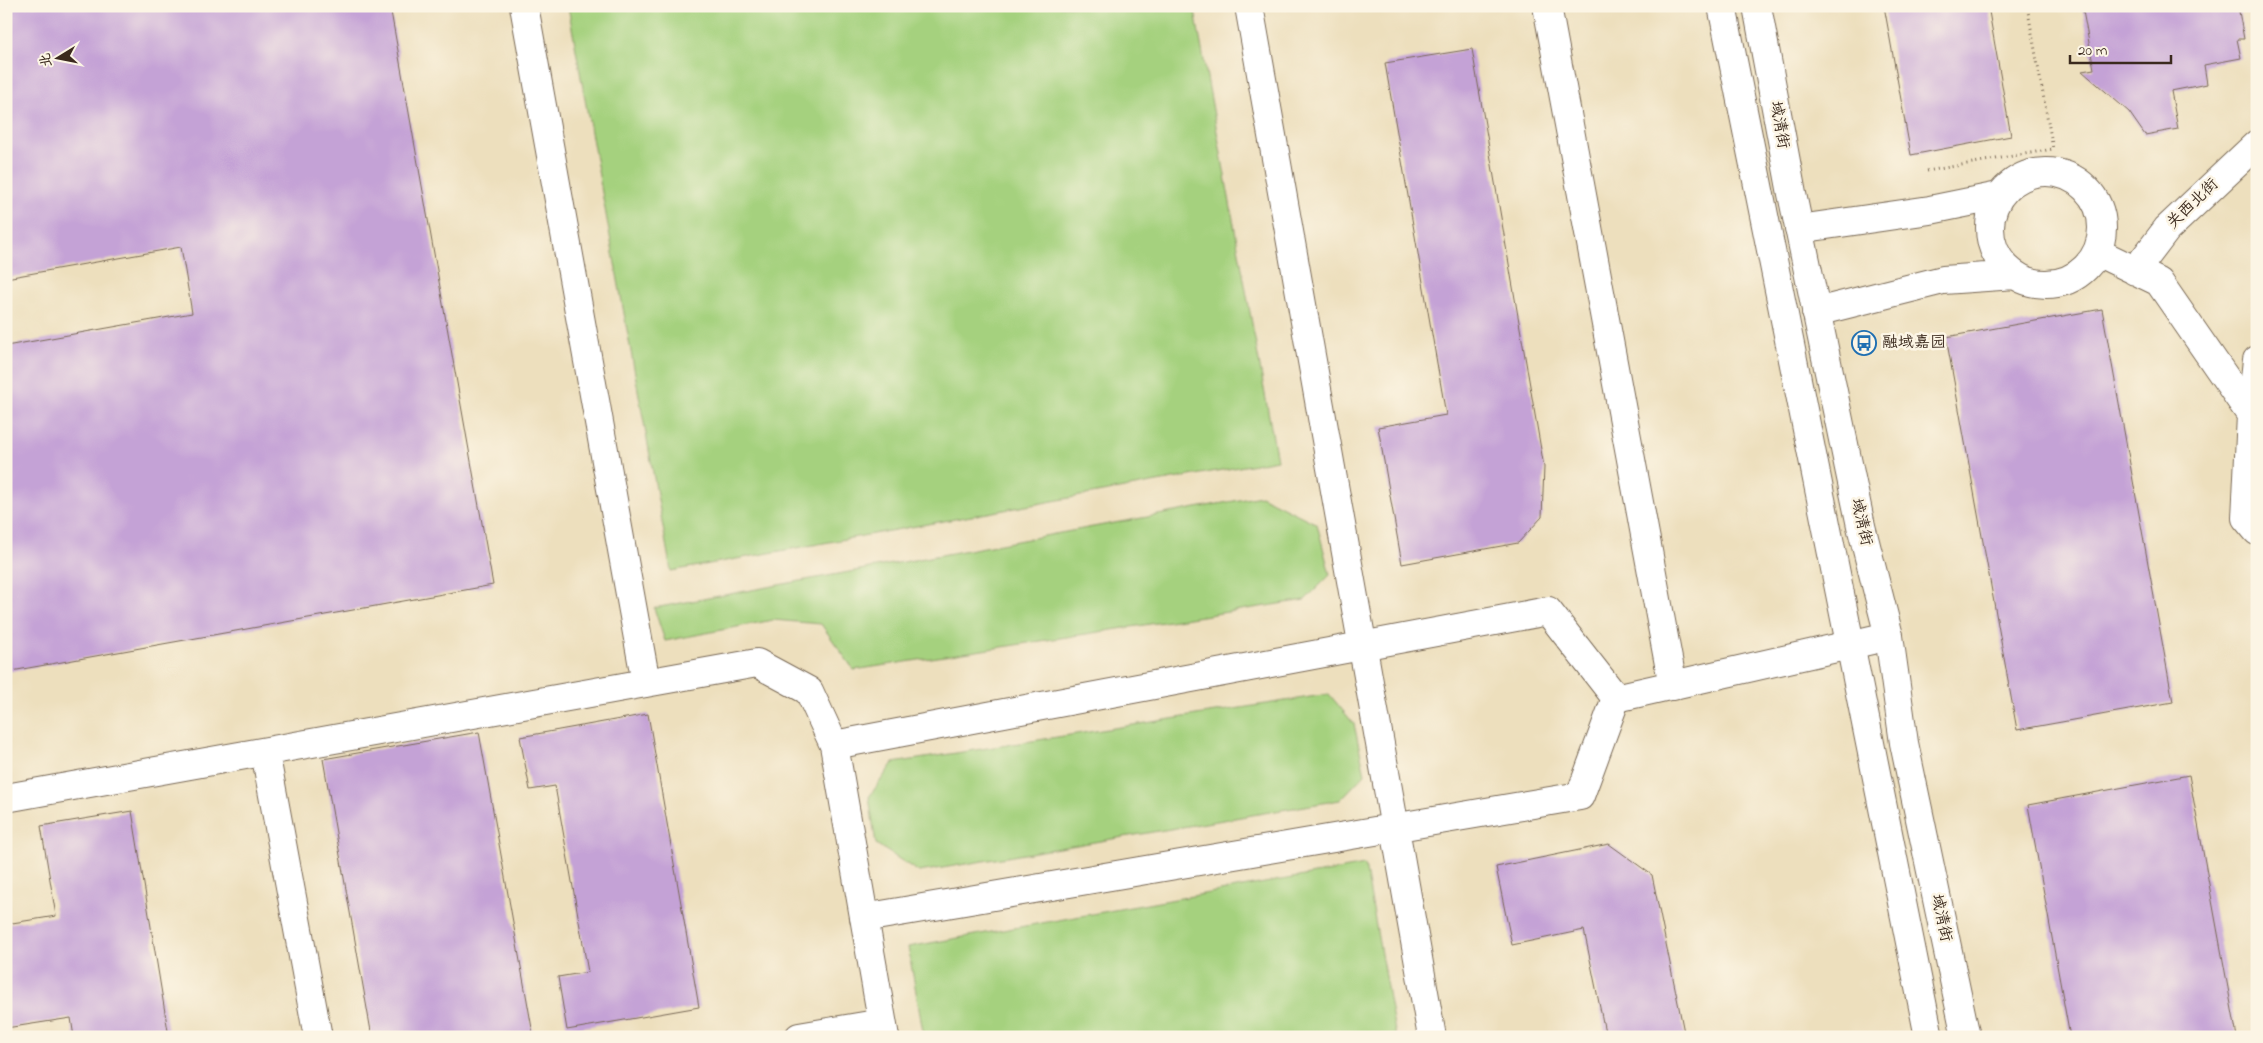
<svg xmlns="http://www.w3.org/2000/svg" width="2263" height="1043" viewBox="0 0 2263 1043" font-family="'Indie Flower','LXGW WenKai TC',sans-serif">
<rect width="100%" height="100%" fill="#fcf5e5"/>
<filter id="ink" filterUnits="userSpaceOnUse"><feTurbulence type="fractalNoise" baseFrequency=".02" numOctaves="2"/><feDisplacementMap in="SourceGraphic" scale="10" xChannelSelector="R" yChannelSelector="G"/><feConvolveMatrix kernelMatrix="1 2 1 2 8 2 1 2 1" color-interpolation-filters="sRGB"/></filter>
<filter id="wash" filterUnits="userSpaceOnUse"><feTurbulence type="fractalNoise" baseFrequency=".0096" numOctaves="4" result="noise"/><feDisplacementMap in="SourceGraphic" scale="20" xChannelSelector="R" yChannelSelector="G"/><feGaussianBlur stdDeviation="1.12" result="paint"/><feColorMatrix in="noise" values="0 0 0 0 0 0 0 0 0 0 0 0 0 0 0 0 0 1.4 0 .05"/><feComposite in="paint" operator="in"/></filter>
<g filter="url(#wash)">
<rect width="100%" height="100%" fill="#eddfbd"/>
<!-- green -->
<path fill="#a5d17e" stroke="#707e4e" d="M568 6H1194L1277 460 671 571Z
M1261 496 1317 524 1330 575 1305 600 854 670 821 624 773 620 665 641 654 608Z
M1329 694 1354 724 1365 774 1340 800 919 872 876 844 869 797 893 763Z
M1365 865 1396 1037H924L908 947Z"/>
<g id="blocks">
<!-- building -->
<path fill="#c4a2d6" d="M6 6H390L493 585 6 672V346L192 313 181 247 6 278Z
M1884 6H1988L2011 136 1911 155Z
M2082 6H2238L2244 39H2237L2241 58 2204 65 2207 84 2171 91 2178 129 2145 135 2129 112 2082 71 2094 69Z
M1472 49 1544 467 1542 517 1518 543 1402 564 1378 427 1446 415 1385 63Z
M2102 309 2173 702 2017 730 1946 337Z
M648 714 699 1007 567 1030 558 977 588 972 555 786 530 790 520 737Z
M479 732 533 1034 516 1037H372L323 759Z
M2189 775 2237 1037H2070L2028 805Z
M132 811 169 1037H74L71 1018 6 1028V924L56 916 41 826Z
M1609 844 1652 875 1685 1037H1606L1584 930 1512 945 1496 867Z"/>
</g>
</g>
<g filter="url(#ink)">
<use href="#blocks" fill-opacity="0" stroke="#796956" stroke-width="1"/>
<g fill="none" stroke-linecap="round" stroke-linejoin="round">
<defs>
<path id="street" d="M524 6 646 683
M1249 6 1432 1037
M1547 6 1673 686
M1990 228a56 56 0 1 1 112 0a56 56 0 1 1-112 0Z
M1799 229 1930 210 1999 196
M2097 252 2159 282 2251 415 2246 518 2257 531
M2135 271 2167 229 2257 144
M1816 312 1943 280 2015 275
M2251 415 2257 360
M1616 698 1889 636
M834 745 1548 611 1616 698
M265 752 318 1037
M6 798 757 663 809 691 834 745 885 1037
M864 918 1580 796 1616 698
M799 1037 882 1023"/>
<path id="secondary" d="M1722 6 1929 1037
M1757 6 1792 194 1861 526 1889 636 1904 743 1966 1037"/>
</defs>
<!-- street casing -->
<use href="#street" stroke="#796956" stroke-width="30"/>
<!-- secondary casing -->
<use href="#secondary" stroke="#796956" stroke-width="30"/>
<!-- path -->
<path stroke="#796956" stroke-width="3" stroke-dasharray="1 4" stroke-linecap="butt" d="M1927 171 2053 149 2027 6"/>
<!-- street -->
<use href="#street" stroke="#fff" stroke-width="28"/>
<!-- secondary -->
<use href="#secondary" stroke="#fff" stroke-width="28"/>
</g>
</g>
<!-- icons -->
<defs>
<symbol id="bus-ring" viewBox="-11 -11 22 22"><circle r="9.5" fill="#fcf5e5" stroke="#1f6fb2" stroke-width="1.5"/><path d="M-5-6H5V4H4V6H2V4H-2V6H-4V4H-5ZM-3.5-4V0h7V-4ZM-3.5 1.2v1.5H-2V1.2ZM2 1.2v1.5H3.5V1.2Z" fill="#1f6fb2"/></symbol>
</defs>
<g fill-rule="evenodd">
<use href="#bus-ring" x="1850" y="329" width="28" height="28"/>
</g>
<g text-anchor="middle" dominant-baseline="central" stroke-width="5" stroke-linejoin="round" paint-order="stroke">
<!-- street labels -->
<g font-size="16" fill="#3b2a1e" stroke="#fcf5e5">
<text transform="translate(1779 125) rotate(80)">域清街</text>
<text transform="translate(2193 204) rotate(-44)">关西北街</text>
<text transform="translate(1861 522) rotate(77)">域清街</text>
<text transform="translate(1941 918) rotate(78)">域清街</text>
</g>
<!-- poi labels -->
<g font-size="16" fill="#3b2a1e" stroke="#fcf5e5" text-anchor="start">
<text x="1882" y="343">融域嘉园</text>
</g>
</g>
<!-- margin -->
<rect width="2263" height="1043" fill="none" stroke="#fcf5e5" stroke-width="25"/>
<!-- north arrow -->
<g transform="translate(58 58) rotate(260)" stroke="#fcf5e5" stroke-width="4" paint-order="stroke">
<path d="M0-4L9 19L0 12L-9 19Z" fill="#3b2a1e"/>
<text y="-8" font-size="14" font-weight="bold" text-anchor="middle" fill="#3b2a1e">北</text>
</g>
<!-- scale -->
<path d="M2070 55v8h101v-8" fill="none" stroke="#3b2a1e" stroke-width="2.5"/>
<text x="2078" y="55" font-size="15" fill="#3b2a1e" stroke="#fcf5e5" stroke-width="4" paint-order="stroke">20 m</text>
</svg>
